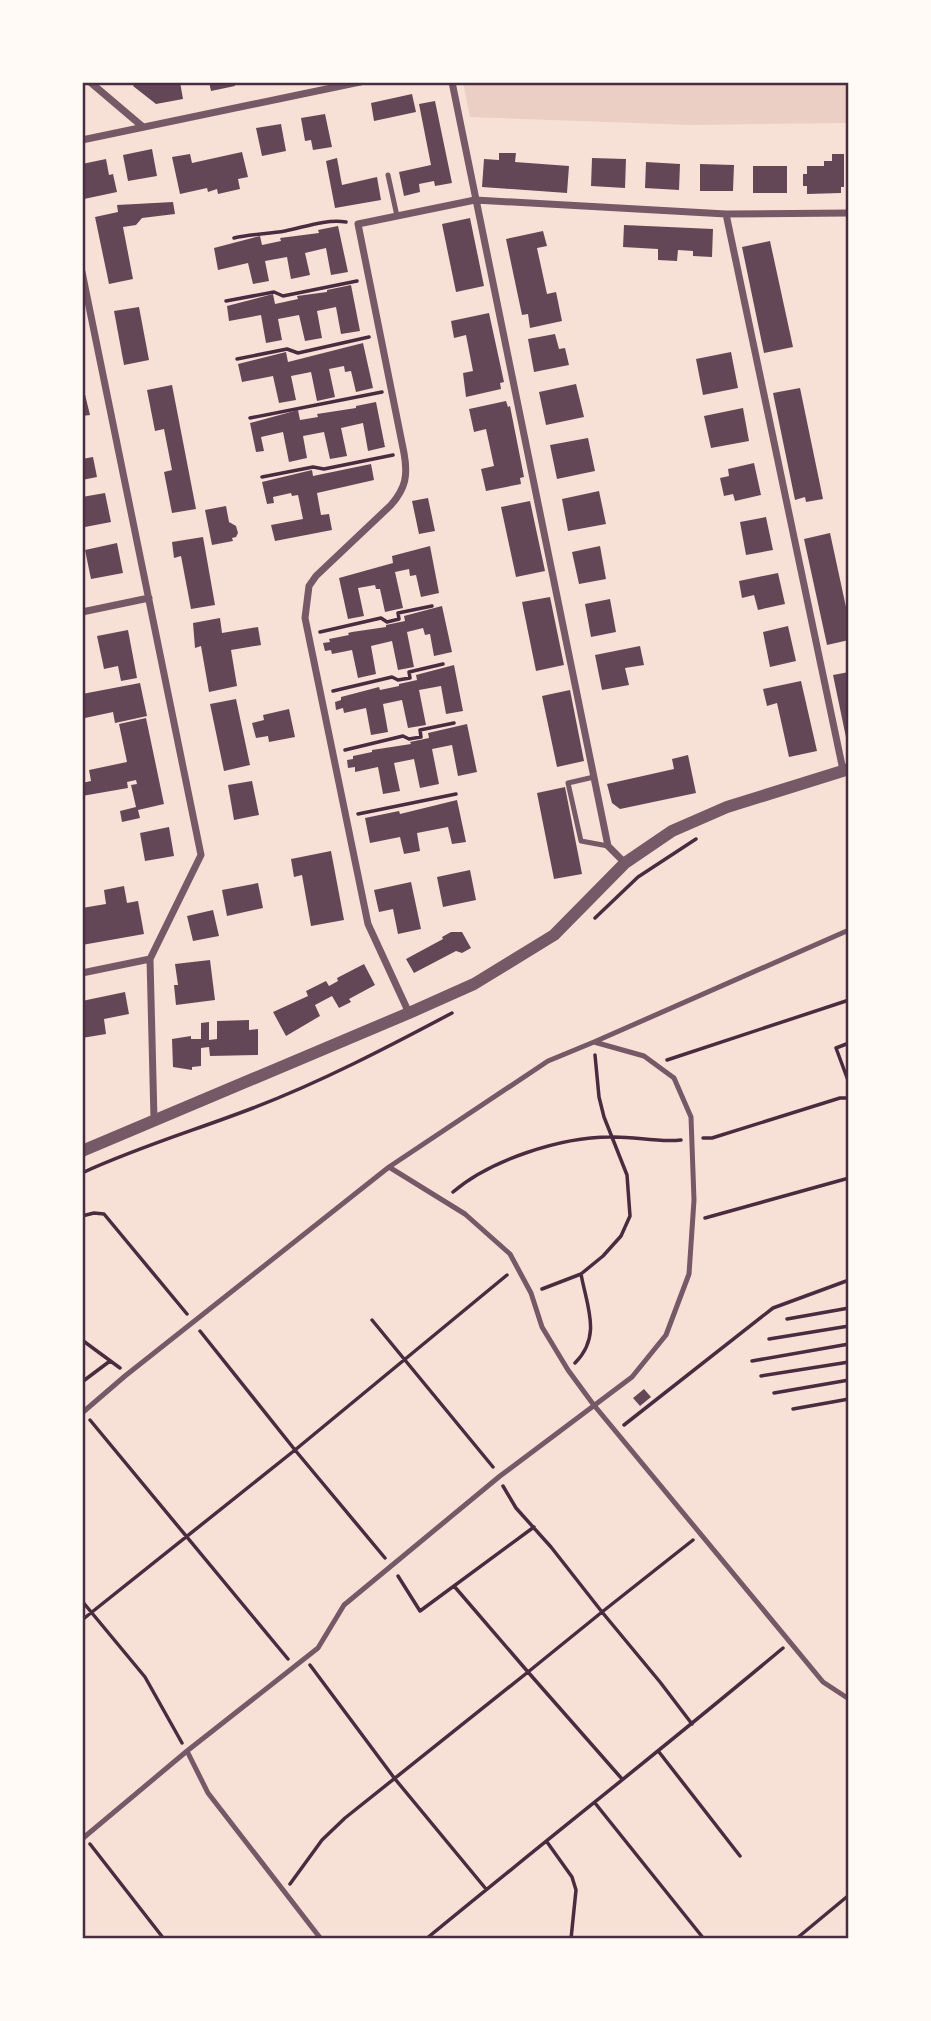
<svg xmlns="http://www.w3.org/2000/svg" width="931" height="2021" viewBox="0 0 931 2021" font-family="Signika,sans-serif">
<rect width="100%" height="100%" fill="#f7e1d7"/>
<!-- green -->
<path fill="#ebcfc5" d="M463 82H849V123L691 125 470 117Z"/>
<!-- building -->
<path fill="#644757" d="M136 82H180L183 99 156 104 133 86Z
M209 82H234L235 86 211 91Z
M412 94 416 112 374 121 371 103Z
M435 101 452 183 435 186 434 181 419 184 420 192 404 196 399 172 431 165 419 104Z
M325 114 332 147 313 150 311 140 305 141 301 118Z
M281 124 286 151 262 156 256 128Z
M152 149 157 176 128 181 123 155Z
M242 152 248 177 238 179 240 189 218 194 217 189 208 192 207 188 180 194 172 157 190 154 192 163Z
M499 153H516L515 162 569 166 567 193 482 187 484 159 499 160Z
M832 154H844V187H841V193L807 194V186H803V174H807V166H824V161H832Z
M337 158 342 185 377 177 381 200 335 208 326 161Z
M592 158 626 159 625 188 591 186Z
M106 159 109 175 113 174 117 192 84 199 82 164Z
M646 162 680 164 679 190 645 188Z
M700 164 734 165 733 191H700Z
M753 166H787V193H753Z
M173 202 175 214 142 218 136 225 123 227 133 279 109 284 95 217 118 212 117 205Z
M470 218 484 286 456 292 442 224Z
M624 225 713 229 712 257 693 256V251L678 250 677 261 658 260V249L623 247Z
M338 226 348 272 331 275 326 248 305 253 310 275 291 279 287 257 265 261 269 281 253 284 248 263 218 270 214 248 260 236 262 245 281 241 280 238 319 233 318 230Z
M543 231 547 246 537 248 547 294 556 292 562 321 530 328 528 314 522 315 506 239Z
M770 241 793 347 764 353 742 247Z
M351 285 360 331 341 334 336 307 317 311 322 338 305 341 299 315 278 319 282 340 266 343 261 315 229 321 227 306 273 294 275 304 298 299 297 296 327 292V290Z
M139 307 149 360 124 365 114 311Z
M489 313 504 382 500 383 501 389 466 397 463 373 473 371 466 335 454 338 451 321Z
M555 334 559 349 565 348 569 365 534 372 528 339Z
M363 343 373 388 356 392 351 371 345 372 344 366 329 369 335 397 317 401 311 372 291 376 296 400 279 403 273 376 242 382 238 364 286 352 288 362Z
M731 352 738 388 703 395 696 359Z
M82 382 90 415 82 416Z
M576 384 584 417 546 425 539 392Z
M172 385 196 509 172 513 164 472 172 470 164 429 155 431 147 390Z
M800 388 823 499 806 502 805 497 795 500 773 393Z
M506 401 508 407 510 406 524 477 520 478 521 484 486 491 481 469 494 466 486 429 474 432 469 409Z
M376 402 385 447 368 451 363 423 341 428 347 456 330 459 324 432 303 436 307 458 289 462 283 432 261 437 264 451 256 452 250 423 298 410 300 420 318 417 317 414 356 408V406Z
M743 408 749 441 711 448 704 416Z
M588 438 595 471 557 479 550 445Z
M93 457 97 477 82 480V459Z
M754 463 761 495 735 501 733 494 724 496 720 478 729 476 728 469Z
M371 464 374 480 317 493 321 515 329 514 332 530 275 541 271 525 303 519 298 495 292 496 291 493 273 497 274 503 267 504 262 482 312 470 313 476Z
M599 491 606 524 568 531 562 499Z
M105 493 111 522 85 527 82 497Z
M428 498 435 531 419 534 412 501Z
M530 501 545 571 516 577 501 507Z
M226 506 229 522 236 526 238 533 236 537 232 538 233 541 212 545 205 510Z
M766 517 773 550 746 555 740 522Z
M830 533 849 621V640L827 645 804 539Z
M203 537 215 605 191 609 181 556 174 558 172 542Z
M117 543 123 573 91 579 85 550Z
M430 546 439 593 421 597 416 575 410 576 409 569 395 572 403 608 385 612 380 589H376L375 585 358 588 364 616 348 619 339 578 393 563 392 556Z
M600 546 606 579 579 584 572 552Z
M778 573 785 604 758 610 754 595 742 598 739 581Z
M550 597 564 665 536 671 522 602Z
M610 599 616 632 591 637 585 604Z
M442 606 452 652 434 656 430 634 425 635 423 628 407 632 414 667 398 670 392 641 371 646 376 674 358 678 352 650 332 654 331 650 325 651 323 643 330 642 329 639 349 635 348 633 352 632 386 627V625L405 621 404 616Z
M220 618 222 633 258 627 261 645 231 650 237 686 209 692 201 646 195 648 193 623Z
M788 626 796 661 770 667 763 632Z
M128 630 137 678 121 681 118 666 104 669 97 636Z
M640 646 644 665 625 668 629 685 602 690 595 655Z
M454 665 463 711 446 714 441 686 419 690 426 725 408 728 402 700 383 704 388 732 371 735 366 708 344 713 343 708 336 710 335 702 341 700V697L379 687 380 690 399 686V684L417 680 416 675Z
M849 672V747H848L833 675Z
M801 681 817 751 789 757 777 703 767 706 763 689Z
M140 683 147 716 115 723 113 712 85 718 82 694Z
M570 690 584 761 557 767 542 696Z
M236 699 250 765 224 771 210 704Z
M289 709 295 737 269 742 268 736 256 738 252 723 264 720 263 715Z
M146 718 164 804 138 810 140 818 122 822 120 811 136 807 131 785 137 784 136 780 127 782 128 788 82 796V783L91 781 89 770 127 762 119 724Z
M467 724 477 772 458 776 452 745 432 749 439 784 420 788 414 759 394 763 400 791 383 794 378 767 355 772V767L348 768 347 760 353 759V756L372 752V750L411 744 410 742 429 738 428 733Z
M688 755 696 793 620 809 612 803 607 784 674 769 672 759Z
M252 781 259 815 234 820 228 785Z
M565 787 582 874 554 879 537 793Z
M457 800 466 842 452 844 448 827 417 833 420 851 404 854 400 837 370 843 365 818 399 811 400 814Z
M169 827 174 856 145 861 140 833Z
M331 851 344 920 311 926 302 875 294 877 291 859Z
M470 870 476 900 443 907 437 877Z
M411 882 421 929 398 934 393 909 379 912 374 890Z
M258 883 263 908 227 916 222 890Z
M124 886 127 903 138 901 144 934 82 945V908L106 904 104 890Z
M213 910 219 936 193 941 187 916Z
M451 932H462L471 948 462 953 456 951 414 973 406 959 443 939 442 937Z
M210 960 215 1000 176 1005 174 985H178L175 964Z
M364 964 375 985 349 999 351 1002 339 1008 332 996 315 1005 320 1016 286 1036 273 1012 308 996 306 991 326 981 329 986 338 981 337 978Z
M125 992 129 1014 104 1019 106 1034 82 1038V1001Z
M249 1020V1030L258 1029V1055L210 1056 209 1047 201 1048V1066L192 1067V1070L173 1067 172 1039 191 1036V1039H201V1023L209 1022V1040L217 1039V1021Z
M644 1389 651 1397 640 1406 633 1398Z"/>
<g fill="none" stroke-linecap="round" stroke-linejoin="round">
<!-- path -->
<path stroke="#4a2c40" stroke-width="3.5" d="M234 238C251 234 269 234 285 231 305 227 325 219 346 222
M226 301 274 292 283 296 357 281
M237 359 287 349 298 353 369 337
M250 418 382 392
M262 477 313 467 324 469 393 455
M320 632 381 618 387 622 399 619 398 613 432 606
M333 691 392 677 398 680 410 678 409 672 443 664
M345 750 403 736 409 739 421 737 420 730 454 723
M358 814 456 794
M595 918 638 877 696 839
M849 1043 836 1048 849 1083
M667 1060 849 1000
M703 1138H712L840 1098H849
M82 1173C138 1147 196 1130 253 1108 321 1082 388 1047 452 1013
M453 1192C490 1160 561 1137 610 1137 634 1136 658 1143 681 1140
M82 1216 94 1213 104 1214 187 1314
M705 1218 849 1178
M542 1289 581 1274 603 1256 621 1236 630 1216 627 1175 604 1117 599 1097 595 1055
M787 1319 849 1308
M372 1320 493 1467
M769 1339 849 1326
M82 1340 120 1368
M752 1361 849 1344
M575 1363C602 1336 587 1307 581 1274
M761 1376 849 1362
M82 1382 110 1361
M774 1393 849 1380
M793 1409 849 1399
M90 1420 288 1659
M624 1425 773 1308 849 1280
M503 1486 516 1508 551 1547 602 1612 528 1672 622 1779
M385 1558 295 1450 507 1275
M398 1576 420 1611 534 1527
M82 1601 145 1677 182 1743
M82 1620 295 1450 200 1331
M310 1665 395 1779 486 1889
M692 1724 660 1682 602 1612 693 1540
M659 1752 740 1856
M595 1803 704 1939
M547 1842 572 1877 576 1890 571 1939
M90 1844 164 1939
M290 1884 322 1840 345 1818 528 1672 454 1586
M426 1939C545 1841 665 1747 783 1648
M796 1939 849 1895"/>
<!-- service -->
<path stroke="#755966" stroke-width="5" d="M388 175 397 216
M594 777 568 783 581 841 608 846
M389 1167 548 1061 594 1042
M82 1413 125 1376 389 1167 465 1214 510 1254 531 1293 542 1327 568 1370 593 1404 823 1682 849 1699
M187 1751 318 1648 344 1605 500 1476 632 1377 666 1335 689 1274 694 1200 691 1117 674 1078 644 1056 594 1042 849 930
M82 1839 187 1751 208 1793 321 1939"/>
<!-- minor -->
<path stroke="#755966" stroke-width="7" d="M90 82 143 127
M452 82 608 846 625 863
M82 140 360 82
M726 214 843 770
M82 272 201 855 150 959 154 1119
M82 612 149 598
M82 973 150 959
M409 1013 368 924 305 618 309 586 316 576 391 505C406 488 408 475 404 453L358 224 475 200 726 214 849 213"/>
<!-- tertiary -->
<path stroke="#755966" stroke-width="12" d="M82 1151 409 1013 474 984 554 935 625 863 672 831 727 807 849 769"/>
</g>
<!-- border -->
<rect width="931" height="2021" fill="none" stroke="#fffaf5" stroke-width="168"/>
<rect x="84" y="84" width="763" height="1853" fill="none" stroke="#4a2c40" stroke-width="2.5"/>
</svg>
